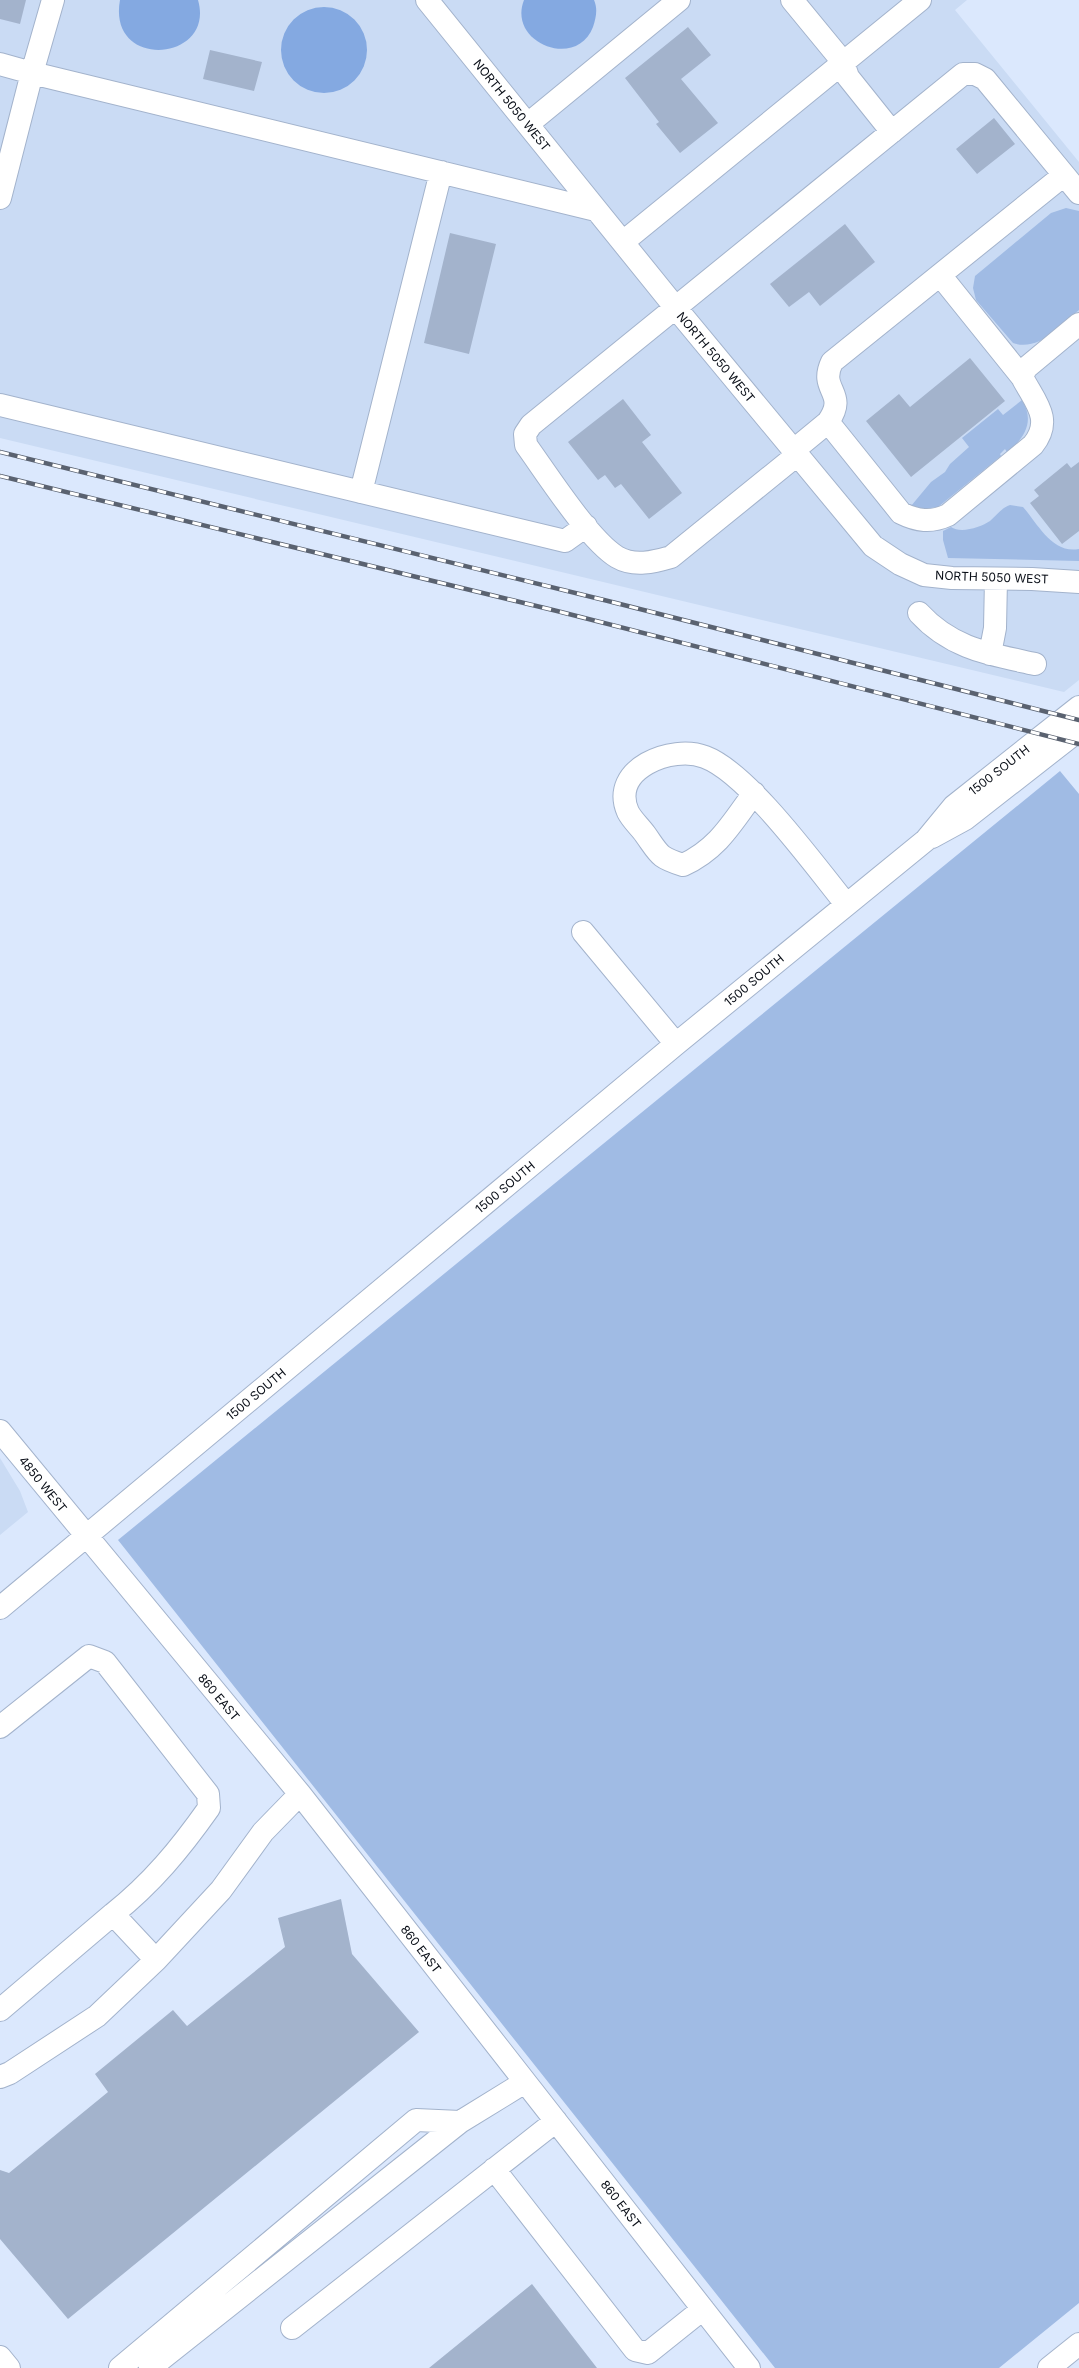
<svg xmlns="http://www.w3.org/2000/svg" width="1079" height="2368" viewBox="0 0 1079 2368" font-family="Inter,sans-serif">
<rect width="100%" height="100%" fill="#dbe8fd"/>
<!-- built -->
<path fill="#cadbf4" d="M0 0H967L955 10 1079 162V680L1064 692 0 438Z
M0 1458 20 1491 28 1512 0 1535Z"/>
<!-- green -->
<path fill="#a0bbe4" d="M1066 208 1079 211V310C1061 325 1039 352 1013 343L976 300 973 288 975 276 1051 213Z
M1022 400C1035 421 1025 438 1007 452L1005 449 1000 454 1001 456 938 507 923 509 911 506 931 482 945 472 950 464 969 447 962 438 998 409 1003 415Z
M1010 505 1023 507C1038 524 1052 554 1079 549V561L948 558 943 540V531L951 527C961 534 981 527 990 521 997 515 1001 508 1010 505Z
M1060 771 1079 794V2303L999 2368H775L118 1540Z"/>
<!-- water -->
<path fill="#84a9e1" d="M120 0H198C216 62 107 71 120 0Z
M524 0H594C598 9 596 18 593 27 577 70 507 43 524 0Z
M281 50a43 43 0 1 1 86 0a43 43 0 1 1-86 0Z"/>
<!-- building -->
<path fill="#a3b3cc" d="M0 0H26L20 24 0 19Z
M688 27 711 55 681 79 718 123 680 153 656 124 659 122 625 78Z
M210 50 262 62 254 91 203 79Z
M994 118 1015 144 977 174 956 149Z
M845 224 875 262 820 306 809 292 789 307 770 284Z
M450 233 496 244 469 354 424 343Z
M970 358 1005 401 911 477 866 421 899 394 910 407Z
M623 399 651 435 642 442 682 493 649 519 621 484 615 488 605 475 598 480 568 442Z
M1079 462V531L1062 544 1030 503 1039 496 1034 490 1067 463 1071 468Z
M341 1899 352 1954 419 2032 68 2319 0 2239V2170L9 2173 108 2092 95 2074 173 2010 187 2026 285 1947 278 1918Z
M532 2284 597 2368H429Z"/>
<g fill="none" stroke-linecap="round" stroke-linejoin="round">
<defs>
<path id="minor" d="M427 0 675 307 873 546 900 564 924 575 952 578 1032 579 1079 582
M792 0 843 62 848 77 892 132
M0 64 32 73 53 0
M528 124 679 0
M0 198 32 73 596 210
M623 242 920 0
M940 275 1022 377
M0 405 565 541 586 526
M828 422C849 392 818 391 832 362L1064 175
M794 450 828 422 901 513C917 521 931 523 948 515L1033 445C1054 419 1034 401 1022 377L1026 368 1079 324
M797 455 671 557C654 562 634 567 617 557 589 540 547 474 526 445L525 434 531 425 963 74H975L985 79 1079 193
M361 492 441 172
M919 613C952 649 990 654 1035 664
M990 654 995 628 996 579
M754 793C732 823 718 849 683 865 658 857 660 855 645 834 640 827 632 820 628 812 609 769 672 744 705 757 748 773 815 866 846 904
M932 837 965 819 1079 730
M583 932 676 1044
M0 1431 300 1794 749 2368
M0 1608 676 1044 926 840 954 806 1079 707
M0 1727 89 1656 105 1662 208 1794 209 1808C180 1849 152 1883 113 1914L156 1960
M0 2010 113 1914
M0 2077 10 2073 97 2016 156 1960 221 1890 263 1832 300 1794
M494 2169 635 2350 648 2353 703 2309
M292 2328 556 2121
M0 2357 9 2368
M120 2368 416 2120 460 2122 525 2082
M150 2368 460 2122
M1049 2368 1079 2344"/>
</defs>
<!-- minor casing -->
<use href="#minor" stroke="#a3b3cc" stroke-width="24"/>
<!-- minor -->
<use href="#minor" stroke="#fff" stroke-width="22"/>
<defs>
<path id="rail" d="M0 452 608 601 1079 720
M0 476 557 611 1079 744"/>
</defs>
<!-- rail casing -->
<use href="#rail" stroke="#5a6270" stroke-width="4.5"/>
<!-- rail -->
<use href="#rail" stroke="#fff" stroke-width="3" stroke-dasharray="9" stroke-linecap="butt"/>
</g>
<g text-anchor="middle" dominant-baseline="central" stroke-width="3.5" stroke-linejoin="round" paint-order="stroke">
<!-- street labels -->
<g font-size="12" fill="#080d16" stroke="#fff">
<text transform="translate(512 105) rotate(51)">NORTH 5050 WEST</text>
<text transform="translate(716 357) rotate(50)">NORTH 5050 WEST</text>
<text transform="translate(992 577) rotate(2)">NORTH 5050 WEST</text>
<text transform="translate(999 770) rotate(-38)">1500 SOUTH</text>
<text transform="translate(754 980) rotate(-40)">1500 SOUTH</text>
<text transform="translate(505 1187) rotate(-40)">1500 SOUTH</text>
<text transform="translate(256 1394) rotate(-40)">1500 SOUTH</text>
<text transform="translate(43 1484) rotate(51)">4850 WEST</text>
<text transform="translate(219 1697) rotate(50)">860 EAST</text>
<text transform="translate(421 1949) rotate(52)">860 EAST</text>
<text transform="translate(621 2204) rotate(52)">860 EAST</text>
</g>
</g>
</svg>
